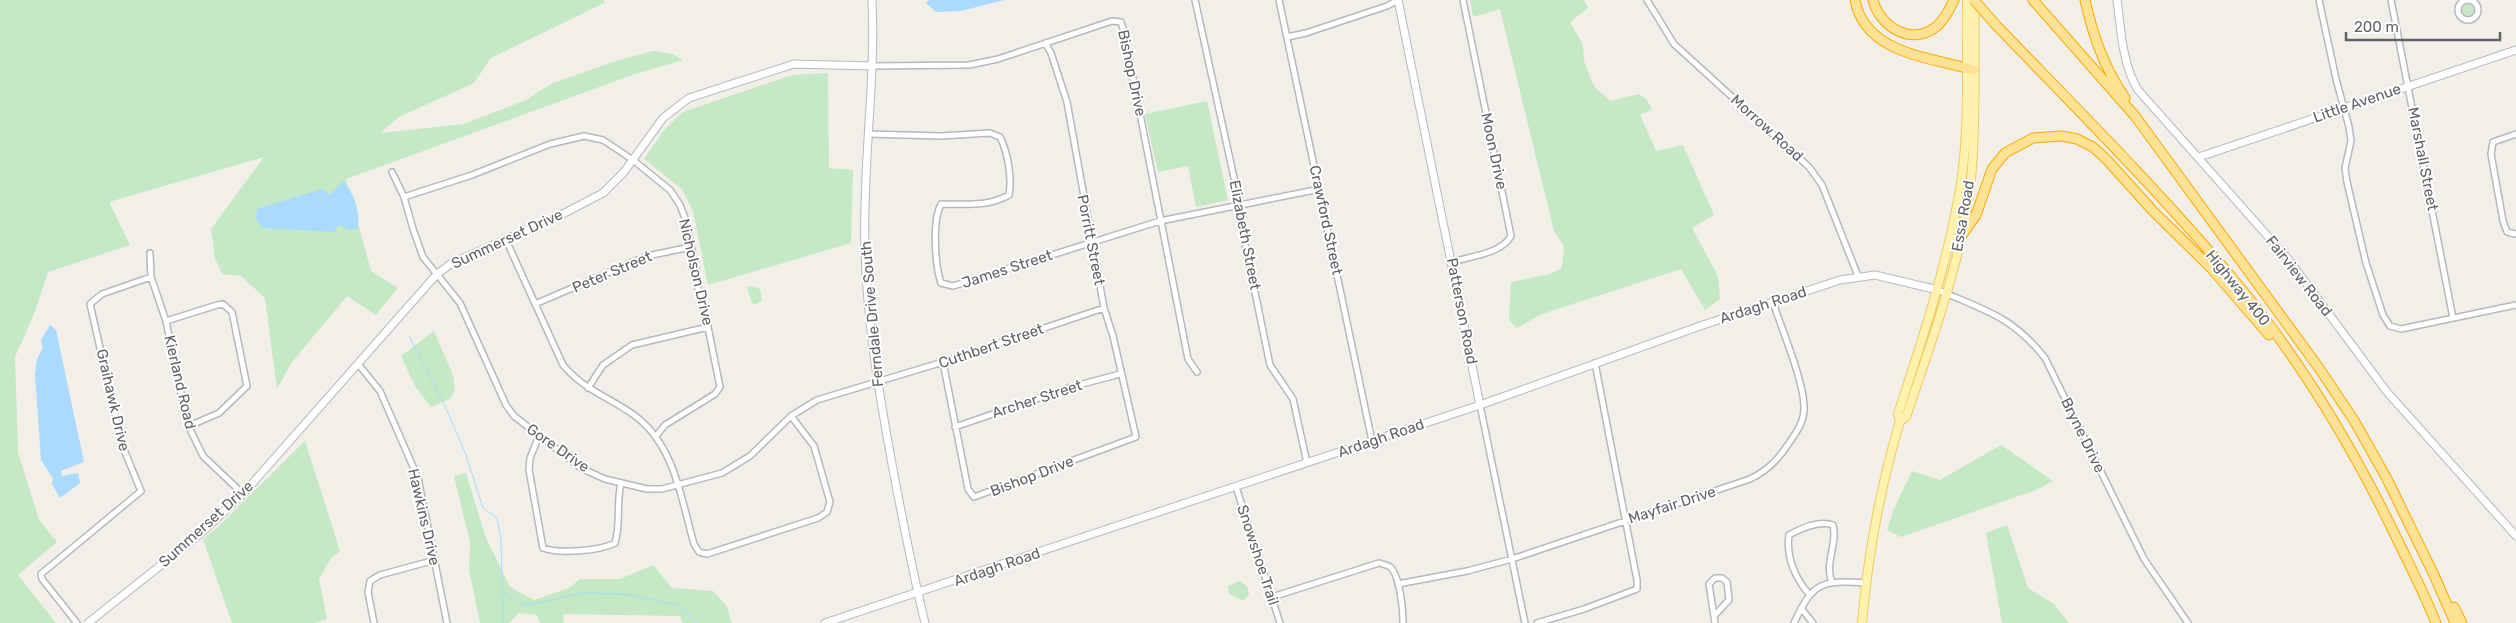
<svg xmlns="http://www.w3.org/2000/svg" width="2516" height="623" viewBox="0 0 2516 623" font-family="Rubik,sans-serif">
<rect width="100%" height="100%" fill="#f1efe8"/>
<!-- green -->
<path fill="#c5e8c5" d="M0 0H604V3L491 58 474 83 399 117 380 133 464 124 526 100 553 83 619 60 653 51 672 54 683 60 635 74 346 179 371 271 398 288 376 315 347 296 292 362 277 389 265 298 241 276 222 274 215 258 211 229 264 157 109 202 130 245 48 272 34 314 15 357 18 452 39 520 57 542 18 575 56 623H0Z
M1470 0H1584L1588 8 1570 22 1583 45 1584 61 1594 86 1610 101 1639 94 1646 99 1652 109 1640 115 1656 151 1683 145 1714 215 1692 228 1718 276 1720 299 1705 310 1681 269 1542 314 1517 328 1509 320 1511 282 1550 274 1562 268 1564 246 1554 231 1500 9 1473 17Z
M2462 10a6 6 0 1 1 12 0a6 6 0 1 1-12 0Z
M828 73 829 168 853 170 851 243 708 285 693 211 682 189 644 159 665 129 683 112 792 75Z
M1207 101 1228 200 1196 207 1188 166 1158 172 1145 114Z
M750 286 760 289 762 301 754 305 752 303 747 288Z
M434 331 453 375 455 390 450 399 431 407 415 386 401 356Z
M305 441 340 551 331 558 319 579 327 619 315 623H232L203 539 217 528Z
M2001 445 2053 481 2036 490 1901 537 1887 530 1893 511 1912 471 1940 480Z
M466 473 486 538 510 587 534 600 569 588 580 579H620L653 565 672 588 713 591 726 605 732 623H683L680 616 563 614 564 623H540L537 615 519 613 509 623H480L469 570 470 542 454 476Z
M2007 525 2028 588 2054 604 2069 623H2002L1986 533Z
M1240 581 1247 586 1249 594 1244 601 1229 594 1228 586Z"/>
<!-- water -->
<path fill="#aadaff" d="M929 0H1004L961 11 936 12 926 3Z
M343 181C355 194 360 212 358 229L348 230 341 225 336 228V232L262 228 256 219 257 209 322 189 330 195Z
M50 325 56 330 84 462 61 471 62 476 78 473 80 483 60 498 52 484 53 478 41 460 35 375 37 359 43 348 41 340Z"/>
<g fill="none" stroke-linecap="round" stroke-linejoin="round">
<!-- stream -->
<path stroke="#aadaff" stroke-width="1" d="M409 336 445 406 466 455 483 508 497 518 501 539 503 623
M502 592 526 606 581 593 624 594 678 605 697 623"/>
<defs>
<path id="street" d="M1195 0 1240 205V220L1270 365 1293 399 1307 463
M1279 0 1372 441
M1647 0 1674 44 1809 167 1822 185 1858 276
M2319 0 2336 79 2349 127 2351 141 2345 168 2347 182 2366 263 2383 315 2390 326 2401 329 2516 305
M2391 0 2453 318
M2458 10a10 10 0 1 1 20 0a10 10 0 1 1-20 0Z
M1287 37 1306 33 1387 6 1398 0
M872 66 969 65 998 59 1112 21 1121 22 1124 32 1188 359 1197 372
M868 134 941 136 990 133 1000 137C1008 153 1012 177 1009 195 988 207 965 204 941 204 932 221 935 265 941 283L953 286 1160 221 1320 189
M2516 134 2493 142 2491 154 2503 221 2507 232 2516 234
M392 172 404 197 413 229 423 257 460 303 506 405 514 416 581 468 605 479 647 489H662L722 473 750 456 791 416 817 400 943 362 1104 308
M404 197 472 175 550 144 584 136 603 140 633 160 670 190 680 205 686 221 696 269 697 285 708 327 720 387 715 394 665 425 656 436
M506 240 563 365C585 391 609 397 634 415 675 445 681 499 694 544L699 552 707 554 818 518 827 512 830 502 814 446 791 416
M150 253 151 277 166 321 187 423 203 456 243 494
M1452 262C1471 256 1501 254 1511 236L1463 0
M1938 290C1984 310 2012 316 2045 358L2144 559 2188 623
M535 304 647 256 691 247
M166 321 217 305 223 304 232 312 247 386 219 413 189 426
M943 362 968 489 974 497 1136 437 1113 336 1104 308 1067 102 1051 53 1045 43
M358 364 380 391 418 478 447 623
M588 388 603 365 632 345 708 327
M1480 405 1525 623
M955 427 1071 387 1120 374
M539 436 530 458 529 470 543 548C559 554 600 551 615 543 621 523 616 503 621 483
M1236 487 1280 623
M1398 584 1467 571 1512 559 1750 479C1768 470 1778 460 1789 443 1796 433 1804 422 1804 409 1805 383 1781 328 1773 302
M1809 594C1795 578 1786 557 1789 535 1802 528 1819 520 1833 525 1838 544 1824 563 1832 583
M1272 597 1379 563C1382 564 1388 565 1390 567 1400 575 1403 611 1403 623
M1801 608 1813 623
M1714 616 1729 600 1727 582 1722 578H1715L1709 584 1715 623
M77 623 42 579 41 574 141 491 122 445 90 304 102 294 151 277
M374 623 368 592 370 581 380 575 435 560
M1537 623 1584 609 1637 589V580L1595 363
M1794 623C1813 582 1821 580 1865 583"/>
<path id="secondary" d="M872 0C876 83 862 166 865 250 867 322 879 393 892 464 902 517 912 570 925 623
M1398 0 1480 405
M2117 0C2121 29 2122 64 2138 90L2288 259 2387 392 2516 536
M2199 157 2516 50
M88 623 200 534 243 494 437 274 452 263 555 218 603 193 624 172 663 118 689 98 794 64 872 66
M825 623 1480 405 1700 326 1840 280 1875 275 1938 290"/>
<path id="primary" d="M1900 421 1906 417C1932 339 1962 261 1971 179 1977 120 1973 59 1975 0
M1862 623C1868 554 1880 488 1900 421L1898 414C1923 338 1948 262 1961 183 1970 123 1966 60 1967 0"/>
<path id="highway" d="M1855 0C1865 54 1930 57 1973 70
M1873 0C1880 27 1912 47 1937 26 1945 19 1949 10 1954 0
M2033 0 2135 116 2319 368 2355 422 2387 479 2434 575 2455 623
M2085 0C2093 36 2104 67 2125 98
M1995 24C2074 106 2155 187 2229 274 2298 355 2352 445 2398 541 2411 568 2425 595 2436 623
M1960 238 1976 215 1992 169 2005 153 2033 138 2062 136 2077 139 2093 147 2107 160 2152 210 2211 268 2269 335
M2454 607 2462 623"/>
</defs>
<!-- street casing -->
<use href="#street" stroke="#b5b8bc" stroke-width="8"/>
<!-- secondary casing -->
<use href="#secondary" stroke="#b6babf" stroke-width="9"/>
<!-- primary casing -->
<use href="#primary" stroke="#f2c960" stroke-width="10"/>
<!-- highway casing -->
<use href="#highway" stroke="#f9ab00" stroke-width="11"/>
<!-- street -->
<use href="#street" stroke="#fff" stroke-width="5"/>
<!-- secondary -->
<use href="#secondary" stroke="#fff" stroke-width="7"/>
<!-- primary -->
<use href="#primary" stroke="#fff2af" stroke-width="8"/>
<!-- highway -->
<use href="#highway" stroke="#fde293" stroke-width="9"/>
<defs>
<path id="highway-bridge" d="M1974 0 1995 24"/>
</defs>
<!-- highway-bridge casing -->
<use href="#highway-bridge" stroke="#f9ab00" stroke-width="11" stroke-linecap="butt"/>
<!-- highway-bridge -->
<use href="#highway-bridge" stroke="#fde293" stroke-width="9"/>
</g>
<g text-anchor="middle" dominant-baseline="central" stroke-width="4" stroke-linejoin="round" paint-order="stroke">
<!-- street labels -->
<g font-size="15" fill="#5f6368" stroke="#fff">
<text transform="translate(1132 73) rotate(78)">Bishop Drive</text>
<text transform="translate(2357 103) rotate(-19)">Little Avenue</text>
<text transform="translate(1767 128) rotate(42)">Morrow Road</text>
<text transform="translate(1494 151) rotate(78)">Moon Drive</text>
<text transform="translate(2423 159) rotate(79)">Marshall Street</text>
<text transform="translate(1963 216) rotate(-80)">Essa Road</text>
<text transform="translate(1326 220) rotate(78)">Crawford Street</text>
<text transform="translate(1245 235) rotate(79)">Elizabeth Street</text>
<text transform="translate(507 239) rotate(-25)">Summerset Drive</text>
<text transform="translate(1091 240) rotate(79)">Porritt Street</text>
<text transform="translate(1007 269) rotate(-18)">James Street</text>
<text transform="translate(612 272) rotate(-23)">Peter Street</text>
<text transform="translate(696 272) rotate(77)">Nicholson Drive</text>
<text transform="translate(2299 276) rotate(52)">Fairview Road</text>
<text transform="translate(2238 288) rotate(51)">Highway 400</text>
<text transform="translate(1763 305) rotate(-18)">Ardagh Road</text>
<text transform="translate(1462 311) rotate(79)">Patterson Road</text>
<text transform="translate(872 314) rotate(-95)">Ferndale Drive South</text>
<text transform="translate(991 346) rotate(-19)">Cuthbert Street</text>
<text transform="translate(180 382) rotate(77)">Kierland Road</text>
<text transform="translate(1037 399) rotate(-18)">Archer Street</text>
<text transform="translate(113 400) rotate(77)">Graihawk Drive</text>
<text transform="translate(2083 435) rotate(64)">Bryne Drive</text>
<text transform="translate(1381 438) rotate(-19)">Ardagh Road</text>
<text transform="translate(558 448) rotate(35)">Gore Drive</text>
<text transform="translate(1032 476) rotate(-21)">Bishop Drive</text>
<text transform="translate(1672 505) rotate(-18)">Mayfair Drive</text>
<text transform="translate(424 517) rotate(77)">Hawkins Drive</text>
<text transform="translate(206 524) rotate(-42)">Summerset Drive</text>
<text transform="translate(1258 555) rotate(72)">Snowshoe Trail</text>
<text transform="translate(997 567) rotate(-19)">Ardagh Road</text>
</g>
</g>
<!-- scale -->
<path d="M2346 32v8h154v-8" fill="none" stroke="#5f6368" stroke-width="2.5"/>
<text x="2354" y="32" font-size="15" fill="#5f6368" stroke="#ffffff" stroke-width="4" paint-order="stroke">200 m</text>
</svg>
